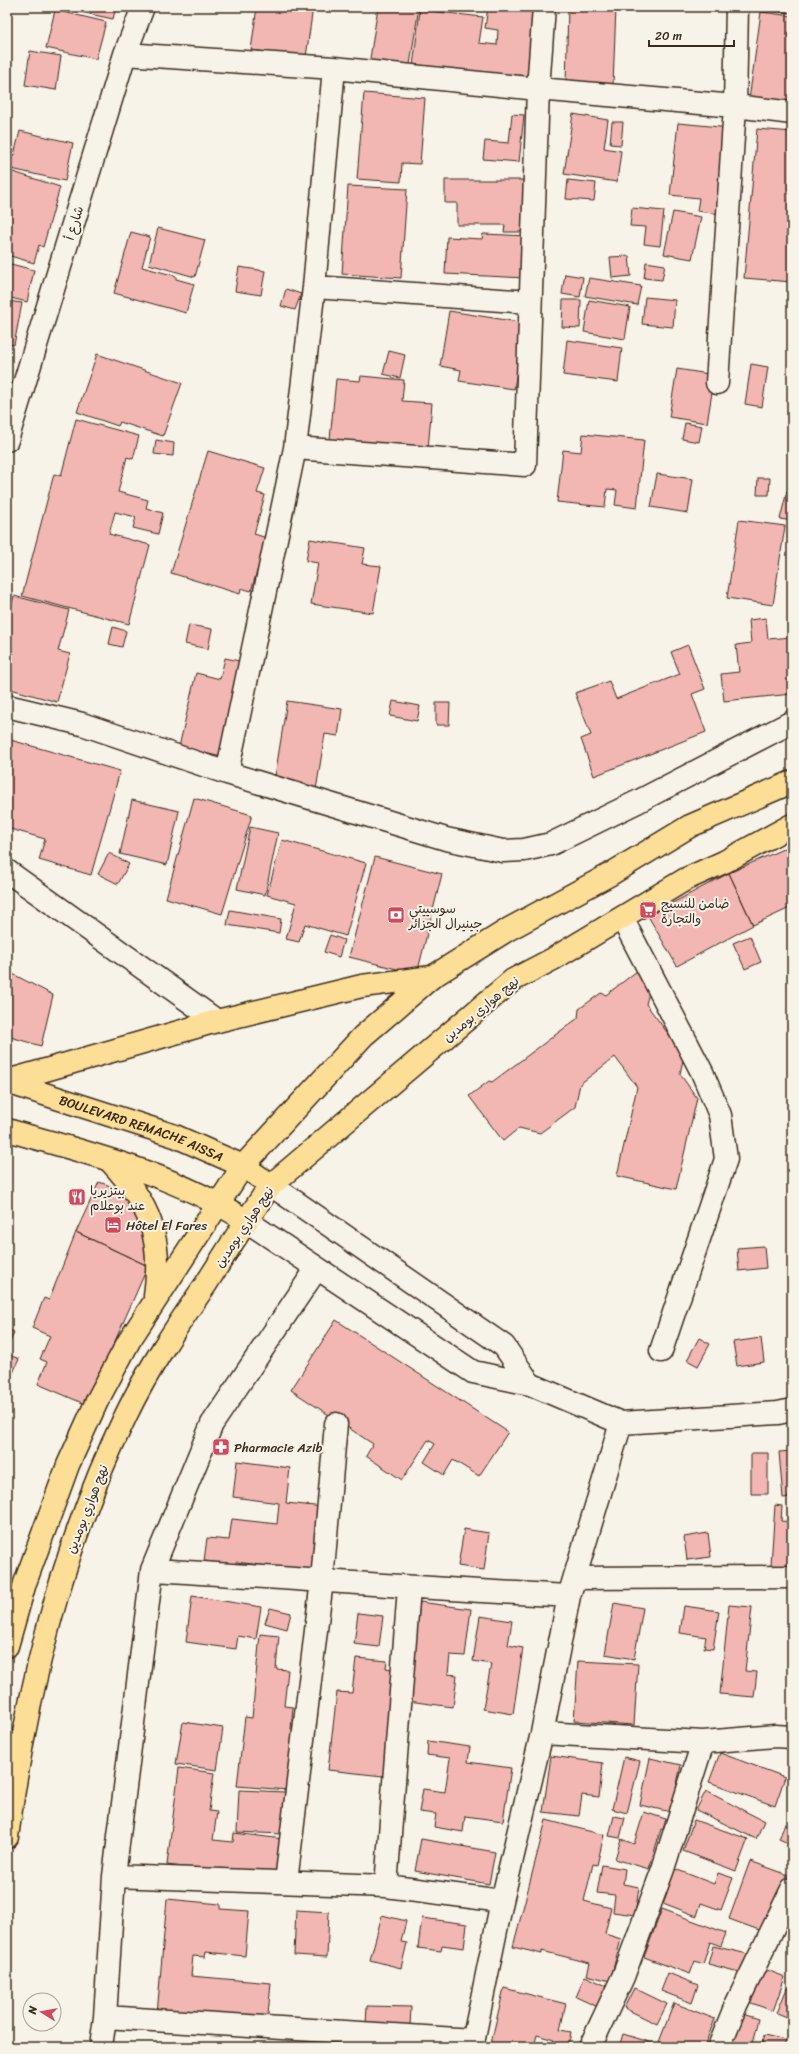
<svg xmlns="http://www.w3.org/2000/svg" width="799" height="2054" viewBox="0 0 799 2054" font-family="Sriracha,'Playpen Sans Arabic',sans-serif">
<rect width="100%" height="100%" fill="#f7f3e8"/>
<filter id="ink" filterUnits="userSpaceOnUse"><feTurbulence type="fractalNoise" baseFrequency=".025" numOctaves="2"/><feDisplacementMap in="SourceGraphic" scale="8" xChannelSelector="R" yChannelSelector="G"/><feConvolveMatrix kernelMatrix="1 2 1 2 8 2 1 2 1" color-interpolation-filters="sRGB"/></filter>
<g filter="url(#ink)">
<!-- building -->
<path fill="#f3b7b3" stroke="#3b2a1e" d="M57 7H116L113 19Z
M257 7H313L306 57 251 50Z
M378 7H419L409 71 369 65Z
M488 7H537L529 78 413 66 420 10 483 17 479 43 497 45 498 30 485 28Z
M568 7H616L613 85 566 84Z
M751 7H792V13L751 10Z
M55 10 106 22 96 59 46 48Z
M761 12 792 16V106L749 100Z
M30 51 61 56 56 90 25 85Z
M364 93 425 98 420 164 402 163 401 182 357 179Z
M512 114 524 115 519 162 483 159 485 141 509 143Z
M573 114 608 120 604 148 621 151 617 182 564 174Z
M612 122H623L621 145 610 144Z
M678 123 731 128 721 214 697 211 699 198 670 195Z
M757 129 792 132V179L787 235H792V282L744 278Z
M20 131 73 143 65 181 7 168V154L14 155Z
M7 170 60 187 43 247 39 245 34 263 7 255Z
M445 180H527L526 232H504L505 225H457V203H445Z
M568 180 596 183 594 201 566 199Z
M348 186 407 189 401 278 342 274Z
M632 208 664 211 660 246 644 244 646 227 630 226Z
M673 212 701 217 692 259 664 254Z
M158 228 205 240 195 277 149 264Z
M131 232 150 237 142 267 176 276V279L194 284 186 313 114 293Z
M483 234 528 236 526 278 445 274 447 237 482 239Z
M629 256 631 276 612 278 610 257Z
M646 262 665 265 662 280 644 278Z
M7 263 34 270 27 302 7 297Z
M239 267 265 271 261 295 235 291Z
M565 274 583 277 580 297 562 294Z
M589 278 641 286 637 305 585 296Z
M286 289 301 294 295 310 281 306Z
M645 297 675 300 673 327 642 324Z
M563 300H581L580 328 562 327Z
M589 300 630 307 625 339 584 332Z
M7 301 22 303 14 345 8 344 7 352Z
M449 311 525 323 514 389 459 381 461 370 440 366Z
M567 340 622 348 618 382 563 375Z
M389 351 405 355 400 378 383 374Z
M97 354 182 383 163 436 120 422 118 426 77 412Z
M751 364 768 367 762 407 745 404Z
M677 369 715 375 707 423 669 417Z
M361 376 404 380 402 401 432 403 428 449 330 439 336 379 360 381Z
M76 419 139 436 133 459 127 457 118 492 148 500 146 508 163 513 158 534 133 528 136 517 115 512 109 534 150 545 129 624 22 596 54 474 61 476Z
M685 423 702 426 699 442 682 439Z
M583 434 644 440 637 508 615 505 617 490 607 489 605 507 557 502 563 450 581 452Z
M156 440 174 443 173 456 154 454Z
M208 451 265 468 257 493 265 495 254 534 267 538 251 591 241 588 240 594 171 573Z
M657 474 693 479 688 513 651 507Z
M758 478H770L769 495H757Z
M787 491 792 492V521L780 519Z
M739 520 785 526 773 605 727 598Z
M310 539 365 548 362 564 381 566 373 613 311 604 318 563 306 561Z
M14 596 69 610 58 651 70 654 57 702 7 688V621Z
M766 618 768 639 792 637V694L724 701 721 674 739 672 736 645 751 643 749 620Z
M189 625 212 629 208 649 185 644Z
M113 627 126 631 122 647 109 644Z
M688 645 705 689 692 694 706 732 594 776 581 739 591 735 575 693 609 681 616 699 680 674 671 652Z
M225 658 249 663 226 758 179 747 196 673 220 679Z
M287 701 342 709 338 736 325 734 316 790 274 783Z
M393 701 420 706 417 721 390 716Z
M436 703H450L449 725H436Z
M7 739 120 771 91 875 39 860 45 839 7 828Z
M194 798 252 815 222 914 166 898Z
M132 800 179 811 167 865 120 854Z
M250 827 278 833 265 895 237 889Z
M282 840 366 863 346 936 305 924 299 942 286 939 296 903 267 895Z
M792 845V907L753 925 729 873Z
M109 853 129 864 118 884 98 874Z
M375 857 442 874 417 974 349 957Z
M729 873 753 925 677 966 648 916Z
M230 910 281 919 279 933 227 925Z
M330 935 344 940 339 957 324 952Z
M750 936 761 962 745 969 733 943Z
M7 971 53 995 41 1046 7 1036Z
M637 971 650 989 646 1004 684 1055 680 1074 697 1098 676 1189 617 1176 637 1087 615 1057 580 1084 575 1107 540 1133 519 1128 503 1141 469 1096 489 1081 492 1082 578 1018 579 1009 601 993 606 995Z
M99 1182 122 1190 152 1240 148 1266 76 1232Z
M76 1232 148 1266 87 1405 38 1384 47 1362 40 1359 50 1336 32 1328 44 1298 49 1300Z
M764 1246 766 1268 739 1271 737 1248Z
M7 1281 11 1283 7 1293Z
M336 1320 508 1432 479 1476 453 1460 444 1475 424 1462 435 1444 428 1440 402 1480 366 1456 373 1444 291 1390Z
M7 1329 14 1332 7 1349Z
M699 1338 710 1344 698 1366 687 1360Z
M761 1338 764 1362 737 1366 733 1342Z
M7 1354 19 1359 7 1387Z
M792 1451V1497L783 1498 779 1452Z
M751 1453H768V1494H751Z
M237 1461 290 1468 286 1503 324 1507 316 1572 236 1562 235 1565 204 1561 207 1538 229 1540 232 1519 277 1524 279 1503 233 1497Z
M775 1505 782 1506 781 1521 792 1522V1567L771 1565Z
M464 1529 489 1533 484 1570 458 1566Z
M708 1533 711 1557 687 1560 684 1537Z
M192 1596 261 1607 256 1639 238 1636 236 1649 186 1642Z
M420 1602 471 1609 465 1656 450 1655 448 1674 457 1675 453 1707 408 1701Z
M614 1603 643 1608 634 1659 605 1654Z
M729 1605 752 1607 745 1671 757 1672 754 1697 720 1694Z
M684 1606 719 1611 713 1649 704 1648 706 1637 680 1633Z
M270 1608 291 1613 287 1629 265 1623Z
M358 1613 383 1616 379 1647 354 1644Z
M480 1616 512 1621 508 1645 523 1648 513 1714 483 1709 491 1664 473 1661Z
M260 1634 279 1636 276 1669 288 1670 284 1706 293 1707 291 1729H294L288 1790 237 1786 245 1717 252 1718Z
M356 1658 387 1661 386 1668 405 1671 392 1777 328 1770 337 1692 352 1693Z
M578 1661 638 1664 634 1725 574 1721Z
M183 1722 223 1728 217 1770 176 1764Z
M428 1741 470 1747 468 1762 511 1768 503 1821 465 1816 463 1832 434 1827 436 1814 419 1812 423 1789 445 1792 450 1758 427 1755Z
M720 1753 785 1777 775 1806 709 1782Z
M551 1756 603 1763 599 1797 582 1795 579 1816 543 1812Z
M624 1757 640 1761 627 1813 612 1809Z
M650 1758 681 1765 671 1812 640 1805Z
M179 1768 214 1773 209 1811 217 1812 213 1840 233 1842 234 1833 283 1839 278 1879 167 1865Z
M239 1790 285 1792 282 1834 237 1832Z
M706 1791 764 1821 756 1839 696 1810Z
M644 1812 672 1821 669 1832 661 1829 649 1869 615 1859 621 1839 634 1844Z
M614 1816 625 1818 620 1838 609 1836Z
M546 1820 604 1835 597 1865 593 1864 584 1901 611 1908 605 1934 621 1939 610 1981 587 1975 590 1963 542 1951V1954L513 1947Z
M694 1820 748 1839 736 1871 683 1851Z
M785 1824 792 1827V1845L779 1839Z
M421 1839 495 1852 489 1884 415 1871Z
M750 1861 791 1876 770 1934 729 1919Z
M602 1865 625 1869 623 1884 639 1887 635 1915 613 1912 615 1895 597 1893Z
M675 1869 714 1884 718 1873 733 1878 721 1910 701 1903 697 1916 663 1903Z
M167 1899 220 1904V1909L249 1911 245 1956 206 1952 205 1957 193 1956 191 1976 271 1983 267 2025 157 2014Z
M662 1909 726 1933 721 1946 710 1942 703 1964 695 1961 690 1974 644 1957Z
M296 1910 329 1912 327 1957 294 1955Z
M382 1915 406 1921 401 1942 407 1943 401 1968 370 1960Z
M422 1918 467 1924 464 1948 442 1945 441 1951 418 1948Z
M713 1946 752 1955 747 1974 708 1964Z
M762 1968 785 1977 773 2011 749 2002Z
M668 1973 698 1985 692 2003 661 1991Z
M585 1976 611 1988 602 2009 576 1997Z
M504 1988 566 2004 560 2030 571 2032 568 2047H552L554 2040 537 2035 534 2047H490Z
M634 1988 667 2004 657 2024 624 2008Z
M787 1988 792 1990V2019L777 2013Z
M674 2003 715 2019 704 2047H671L659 2042Z
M367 2006 411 2007 410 2026 366 2025Z
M739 2013 759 2019 752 2047H729Z
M623 2034 666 2047H619Z
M764 2035 786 2040 784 2047H761Z"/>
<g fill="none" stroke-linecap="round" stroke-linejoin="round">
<defs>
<path id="minor" d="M125 54 334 68 538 89 735 106 792 113
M314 287 530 302
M717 383 735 106 737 7
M7 440 125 54 143 7
M295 448 525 465 538 89 544 7
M7 706 82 724 227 773 446 839 503 851 524 850 551 844 639 801 792 722
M227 773 295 448 314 287 334 68
M7 871 217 1021
M622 918 702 1072 720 1115 726 1159 661 1351
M271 1185 504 1346 530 1384
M245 1220 473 1372 530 1384 621 1423 778 1413 792 1410
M152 1570C291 1578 430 1589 569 1596
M575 1578 792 1577
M542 1733 703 1742 775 1736 792 1737
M114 1876 386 1886 502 1901
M286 1882 322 1580 336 1424
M386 1886 409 1588
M105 2017 473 2040
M101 2047 105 2017 114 1876 152 1570 212 1424 317 1268
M472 2047 502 1901 542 1733 569 1596 621 1423
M590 2047 623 1977 663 1869 703 1742
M719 2047 736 2005 792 1889"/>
<g id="major">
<path d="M7 1081 217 1021 362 986 432 977"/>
<path id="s1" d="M7 1082 175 1136 243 1166 271 1185"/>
<path d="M7 1130C88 1153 174 1174 245 1220"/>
<path d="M110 1161C150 1204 163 1238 155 1296"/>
<path d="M7 1646 25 1583 68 1465 97 1401 129 1341 243 1166 363 1036 432 977 509 929 609 875 690 826 792 782"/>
<path d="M7 1837C27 1691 61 1549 126 1415 148 1369 177 1326 206 1284 227 1251 248 1217 271 1185L513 980 553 959 686 879 724 862 792 825"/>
</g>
</defs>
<!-- minor casing -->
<use href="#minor" stroke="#3b2a1e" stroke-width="25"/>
<!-- major casing -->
<use href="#major" stroke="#3b2a1e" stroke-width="25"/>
<!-- minor -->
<use href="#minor" stroke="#f7f3e8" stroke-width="22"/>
<!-- major -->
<use href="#major" stroke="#fcde96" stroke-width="22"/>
</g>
</g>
<!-- icons -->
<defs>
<symbol id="supermarket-square" viewBox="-11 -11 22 22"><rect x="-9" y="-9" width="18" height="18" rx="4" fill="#d1495b" stroke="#f7f3e8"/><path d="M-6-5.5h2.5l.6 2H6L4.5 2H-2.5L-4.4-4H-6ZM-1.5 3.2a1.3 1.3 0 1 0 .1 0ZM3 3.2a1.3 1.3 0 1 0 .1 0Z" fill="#fff"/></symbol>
<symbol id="bank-square" viewBox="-11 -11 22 22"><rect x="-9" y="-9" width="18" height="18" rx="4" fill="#d1495b" stroke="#f7f3e8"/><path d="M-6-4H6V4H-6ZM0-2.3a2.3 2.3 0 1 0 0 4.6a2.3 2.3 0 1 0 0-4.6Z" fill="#fff"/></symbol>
<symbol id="restaurant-square" viewBox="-11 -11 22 22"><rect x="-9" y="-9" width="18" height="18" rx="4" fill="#d1495b" stroke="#f7f3e8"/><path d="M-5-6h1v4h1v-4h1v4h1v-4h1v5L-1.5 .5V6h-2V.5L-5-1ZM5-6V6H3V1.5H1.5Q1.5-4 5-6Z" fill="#fff"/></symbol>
<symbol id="hotel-square" viewBox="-11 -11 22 22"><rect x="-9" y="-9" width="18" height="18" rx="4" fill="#d1495b" stroke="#f7f3e8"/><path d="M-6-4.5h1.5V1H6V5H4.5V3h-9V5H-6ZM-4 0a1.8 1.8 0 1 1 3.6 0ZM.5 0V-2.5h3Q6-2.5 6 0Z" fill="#fff"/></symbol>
<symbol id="pharmacy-square" viewBox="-11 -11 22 22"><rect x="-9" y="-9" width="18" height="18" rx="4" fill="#d1495b" stroke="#f7f3e8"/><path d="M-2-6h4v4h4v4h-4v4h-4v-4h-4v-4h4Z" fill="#fff"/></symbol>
</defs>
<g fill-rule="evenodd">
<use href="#supermarket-square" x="638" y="900" width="20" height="20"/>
<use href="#bank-square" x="386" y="905" width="20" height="20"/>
<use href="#restaurant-square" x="67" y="1187" width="20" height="20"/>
<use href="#hotel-square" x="103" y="1215" width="20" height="20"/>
<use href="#pharmacy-square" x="211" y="1437" width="20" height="20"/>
</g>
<g text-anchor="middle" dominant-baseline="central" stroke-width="4" stroke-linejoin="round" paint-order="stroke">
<!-- street labels -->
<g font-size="13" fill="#3b2a1e" stroke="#f7f3e8">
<text transform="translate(74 223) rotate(-73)">شارع أ</text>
<text transform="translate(481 1009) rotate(-40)">نهج هواري بومدين</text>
<text stroke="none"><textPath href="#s1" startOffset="142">BOULEVARD REMACHE AISSA</textPath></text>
<text transform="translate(244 1227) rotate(-56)">نهج هواري بومدين</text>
<text transform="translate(87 1509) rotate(-69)">نهج هواري بومدين</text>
</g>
<!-- poi labels -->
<g font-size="13" fill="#3b2a1e" stroke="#f7f3e8" text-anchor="start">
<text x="661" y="903">ضامن للنسيج<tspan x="661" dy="15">والتجارة</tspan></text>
<text x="409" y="908">سوسييتي<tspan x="409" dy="15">جينيرال الجزائر</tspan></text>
<text x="90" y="1190">بيتزيريا<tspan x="90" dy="15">عند بوعلام</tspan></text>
<text x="126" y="1225">Hôtel El Fares</text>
<text x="234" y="1447">Pharmacie Azib</text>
</g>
</g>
<!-- margin -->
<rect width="799" height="2054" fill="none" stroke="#f7f3e8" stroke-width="24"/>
<rect x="12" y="12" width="775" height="2030" fill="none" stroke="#3b2a1e" stroke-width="1.5" filter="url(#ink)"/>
<!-- north arrow -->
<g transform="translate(42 2012) rotate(281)"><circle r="19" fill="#f7f3e8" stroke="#aca397"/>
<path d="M0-3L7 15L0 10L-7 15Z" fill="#d1495b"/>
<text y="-6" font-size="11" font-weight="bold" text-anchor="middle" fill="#3b2a1e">N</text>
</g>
<!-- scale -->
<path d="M649 40v6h85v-6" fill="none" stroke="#3b2a1e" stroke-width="2"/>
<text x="655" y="40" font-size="12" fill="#3b2a1e" stroke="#f7f3e8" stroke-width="3" paint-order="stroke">20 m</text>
</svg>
